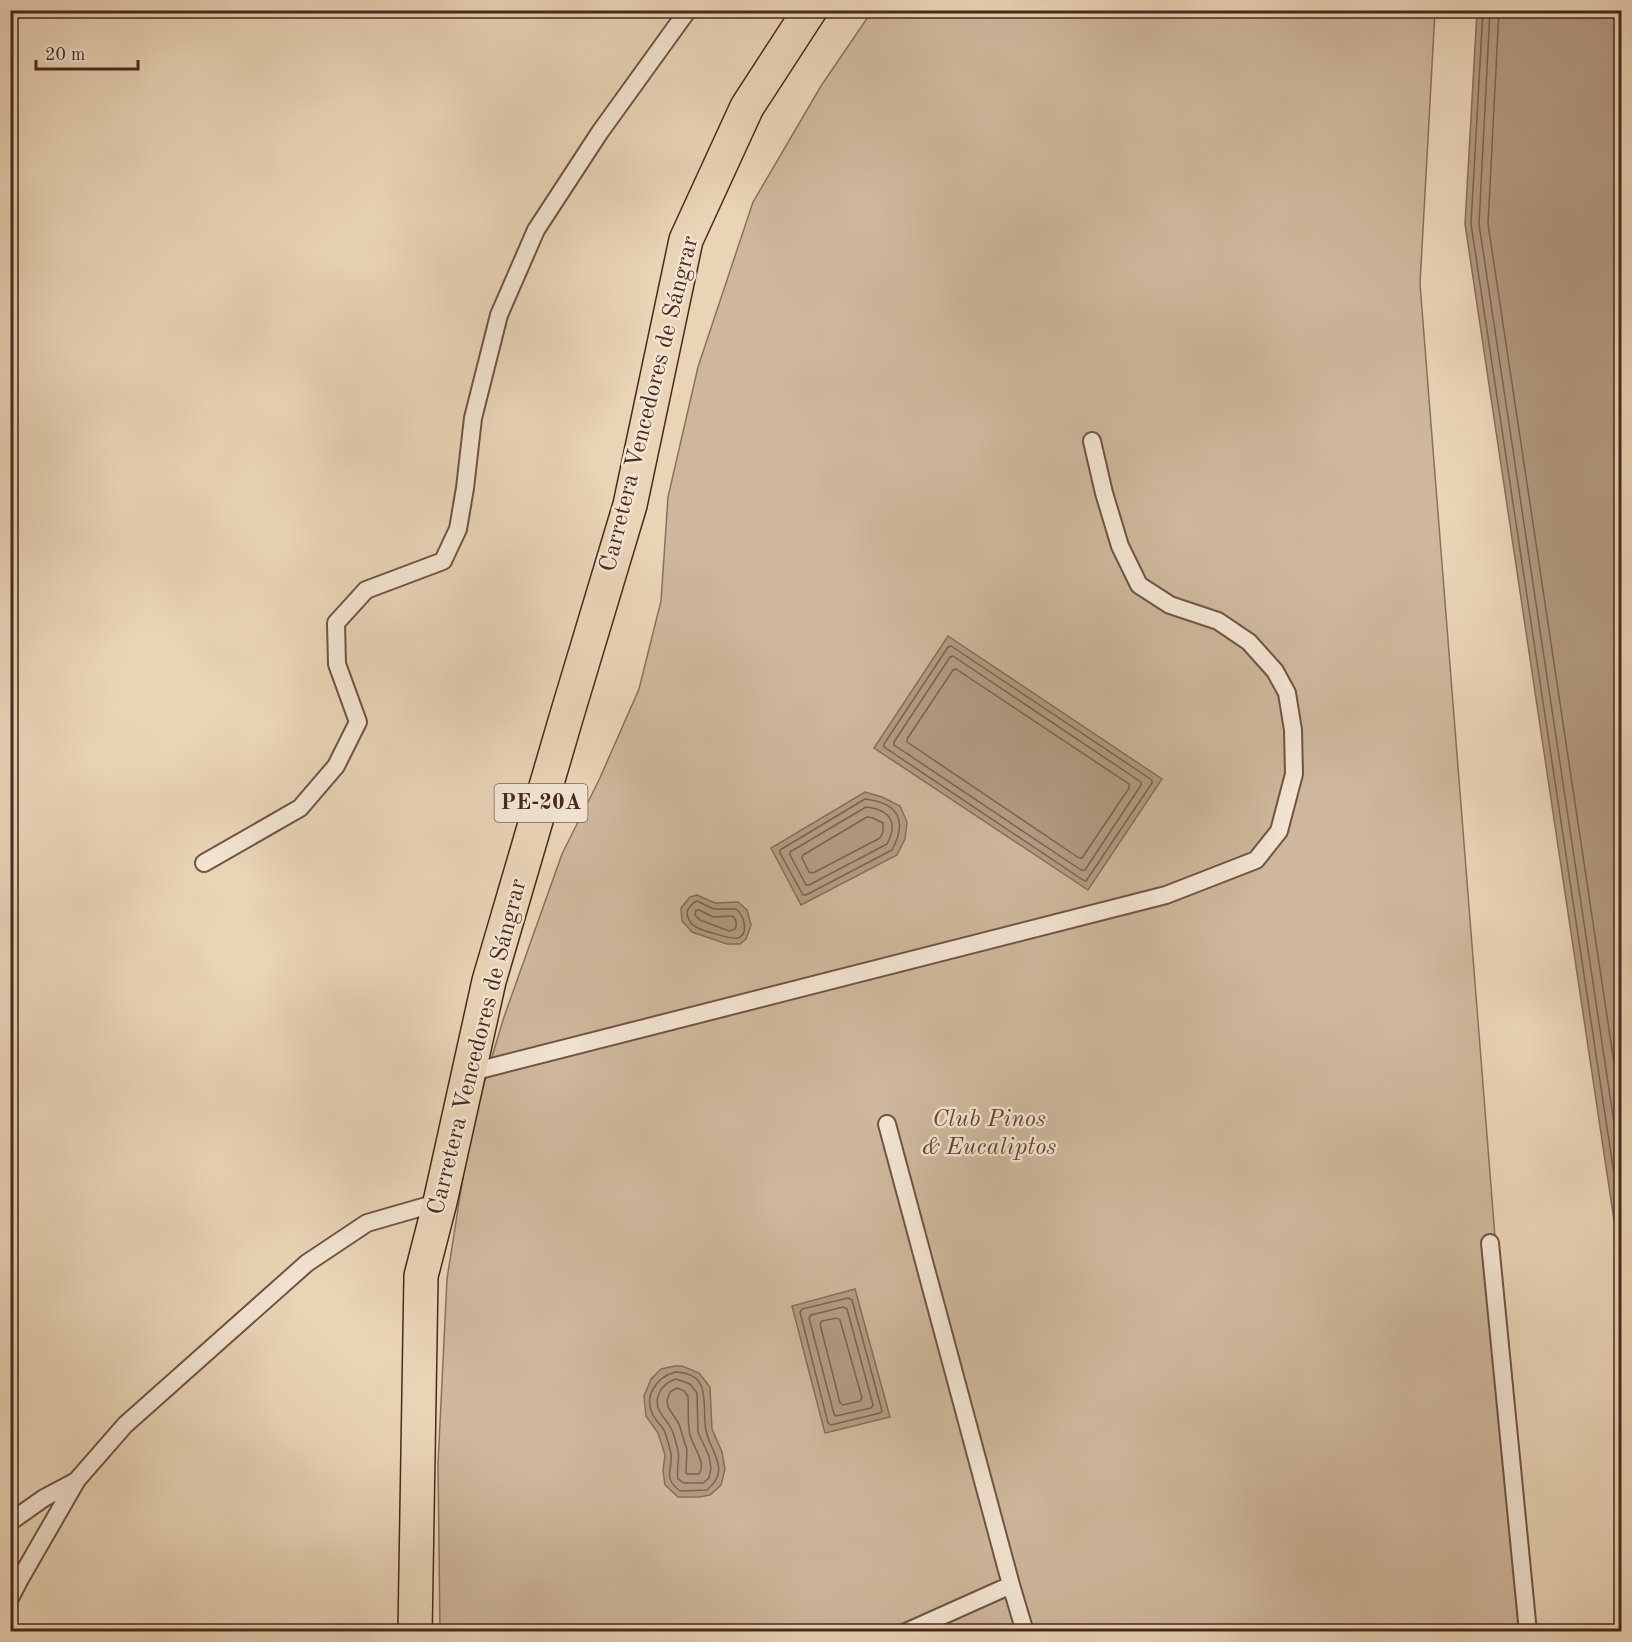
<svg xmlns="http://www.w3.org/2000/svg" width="1632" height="1642" viewBox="0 0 1632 1642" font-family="'Old Standard TT',serif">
<rect width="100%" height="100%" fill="#e9d4b6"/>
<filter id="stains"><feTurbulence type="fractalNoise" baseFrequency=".00333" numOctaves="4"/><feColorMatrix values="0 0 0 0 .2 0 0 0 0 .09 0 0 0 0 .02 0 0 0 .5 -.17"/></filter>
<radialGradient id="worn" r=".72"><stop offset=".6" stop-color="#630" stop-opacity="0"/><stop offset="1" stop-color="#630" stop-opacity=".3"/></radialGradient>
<!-- green -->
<path fill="#ceb79c" stroke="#8c705c" stroke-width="1.5" d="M872 11H1435L1420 284 1526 1631 440 1632 438 1464 447 1279 471 1126 504 1017 562 854 599 780 639 689 661 601 668 497 698 367 753 202 821 86Z"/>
<!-- water -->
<path fill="#b39a82" stroke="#896d59" stroke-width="1.5" d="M1477 11H1621V1267L1465 224Z
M948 636 1162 779 1088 890 874 748Z
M865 792 882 797 900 806 907 822 905 839 897 855 801 905 771 848Z
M697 895 715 903 738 902 747 910 751 925 746 939 740 944H727L692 932 682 921 681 908 690 897Z
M855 1289 890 1417 825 1433 792 1306Z
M675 1366H682L699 1373 710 1387 712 1429 722 1452 725 1469 721 1485 710 1495 699 1497H678L665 1485 663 1471 665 1455 658 1433 646 1416 644 1396 651 1379 661 1369Z"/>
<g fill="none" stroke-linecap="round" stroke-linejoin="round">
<!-- shore -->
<path stroke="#7e624f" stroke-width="1.5" d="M1483 10 1471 224 1622 1227
M1490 10 1479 224 1622 1176
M1499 10 1488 224 1622 1116
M951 646 1152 780V783L1086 881 1083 880 884 747V744L948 647Z
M953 656 1141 782V785L1085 870H1081L894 745V742L950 657Z
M956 669 1129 784V788L1082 858H1079L907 742V739L953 670Z
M865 799C898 803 908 820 892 850L806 895H803L780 853V850Z
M866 807C890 810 899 822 887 844L809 885H806L790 855V852Z
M867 817 873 818 883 823V832L880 838 813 873 809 872 802 858 803 855Z
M697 901 714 909H736C743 914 750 933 738 938 733 940 701 930 696 927 689 923 687 917 687 911L693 903Z
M696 910H699L713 917 732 916C737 919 737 925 735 929L729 931 700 920 695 915Z
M848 1298 852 1300 882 1411 880 1413 831 1425 828 1423 800 1312 802 1309Z
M843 1307 847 1309 873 1405 871 1408 836 1416 834 1414 809 1318 811 1315Z
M837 1318 840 1320 862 1398 860 1401 843 1405 840 1403 820 1324 822 1321Z
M675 1372C714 1373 701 1406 706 1430 710 1453 732 1469 707 1490L680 1491C662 1477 673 1471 671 1453 669 1446 667 1437 664 1430 661 1425 656 1421 653 1415 643 1396 657 1377 675 1372Z
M676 1379 690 1384 697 1393 698 1432 709 1456 711 1468 709 1478 703 1483H684L678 1479C676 1469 680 1460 678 1450 676 1443 674 1434 671 1428 668 1422 663 1418 660 1412 652 1398 662 1383 676 1379Z
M677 1388 684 1391 688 1396C689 1409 687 1422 690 1435 693 1447 707 1463 699 1474H688L686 1473 687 1450 679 1424 668 1407 667 1400 670 1392Z"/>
<defs>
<path id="lane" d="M204 863 300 808 336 766 358 722 337 664 336 623 366 590 443 561 458 529 465 488 473 418 499 315 536 230 600 132 688 10
M468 1073 1166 895 1256 860 1279 831 1294 774 1293 730 1287 693 1275 671 1249 642 1218 621 1170 605 1139 585 1120 546 1104 493 1092 441
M887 1124 1011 1585 1025 1632
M1490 1243 1528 1632
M10 1522 44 1498 76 1481
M10 1598 20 1579 77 1480 125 1425 307 1263 367 1223 440 1202
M906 1632 1011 1585"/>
<path id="highway" d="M415 1632 421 1276 440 1202 489 981 566 718 630 505 686 240 747 107 810 10"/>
</defs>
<!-- lane casing -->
<use href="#lane" stroke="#715442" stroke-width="20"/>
<!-- highway casing -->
<use href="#highway" stroke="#49291c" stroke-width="36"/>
<!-- lane -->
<use href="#lane" stroke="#f1e3d0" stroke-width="16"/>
<!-- highway -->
<use href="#highway" stroke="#e9d4b6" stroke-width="33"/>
</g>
<g text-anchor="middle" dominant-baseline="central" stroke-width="5" stroke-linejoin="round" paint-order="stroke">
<!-- shield labels -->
<rect fill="#f1e3d0" stroke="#7b6152" stroke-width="1.5" x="494.5" y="784" width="93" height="38" rx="4.5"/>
<g font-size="22" font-weight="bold" fill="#49291c">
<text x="541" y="803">PE-20A</text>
</g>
<!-- street labels -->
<g font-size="24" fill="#49291c" stroke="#f1e3d0">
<text transform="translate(650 404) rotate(-76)">Carretera Vencedores de Sángrar</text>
<text transform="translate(478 1047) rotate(-76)">Carretera Vencedores de Sángrar</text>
</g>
<!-- park labels -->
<g font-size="24" font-style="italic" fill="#644536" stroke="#f1e3d0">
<text x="989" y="1120">Club Pinos<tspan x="989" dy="28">&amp; Eucaliptos</tspan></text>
</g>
</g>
<!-- margin -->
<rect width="1632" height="1642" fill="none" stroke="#e9d4b6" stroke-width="36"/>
<rect x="12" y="12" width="1608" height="1618" fill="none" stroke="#49291c" stroke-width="3"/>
<rect x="18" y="18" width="1596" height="1606" fill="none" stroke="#49291c" stroke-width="1.5"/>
<!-- scale -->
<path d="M36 60v9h102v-9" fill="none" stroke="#49291c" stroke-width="3"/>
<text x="45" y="60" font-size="18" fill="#49291c" stroke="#f1e3d0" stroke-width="4.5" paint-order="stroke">20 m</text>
<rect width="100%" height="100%" filter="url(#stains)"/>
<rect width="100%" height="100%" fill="url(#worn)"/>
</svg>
